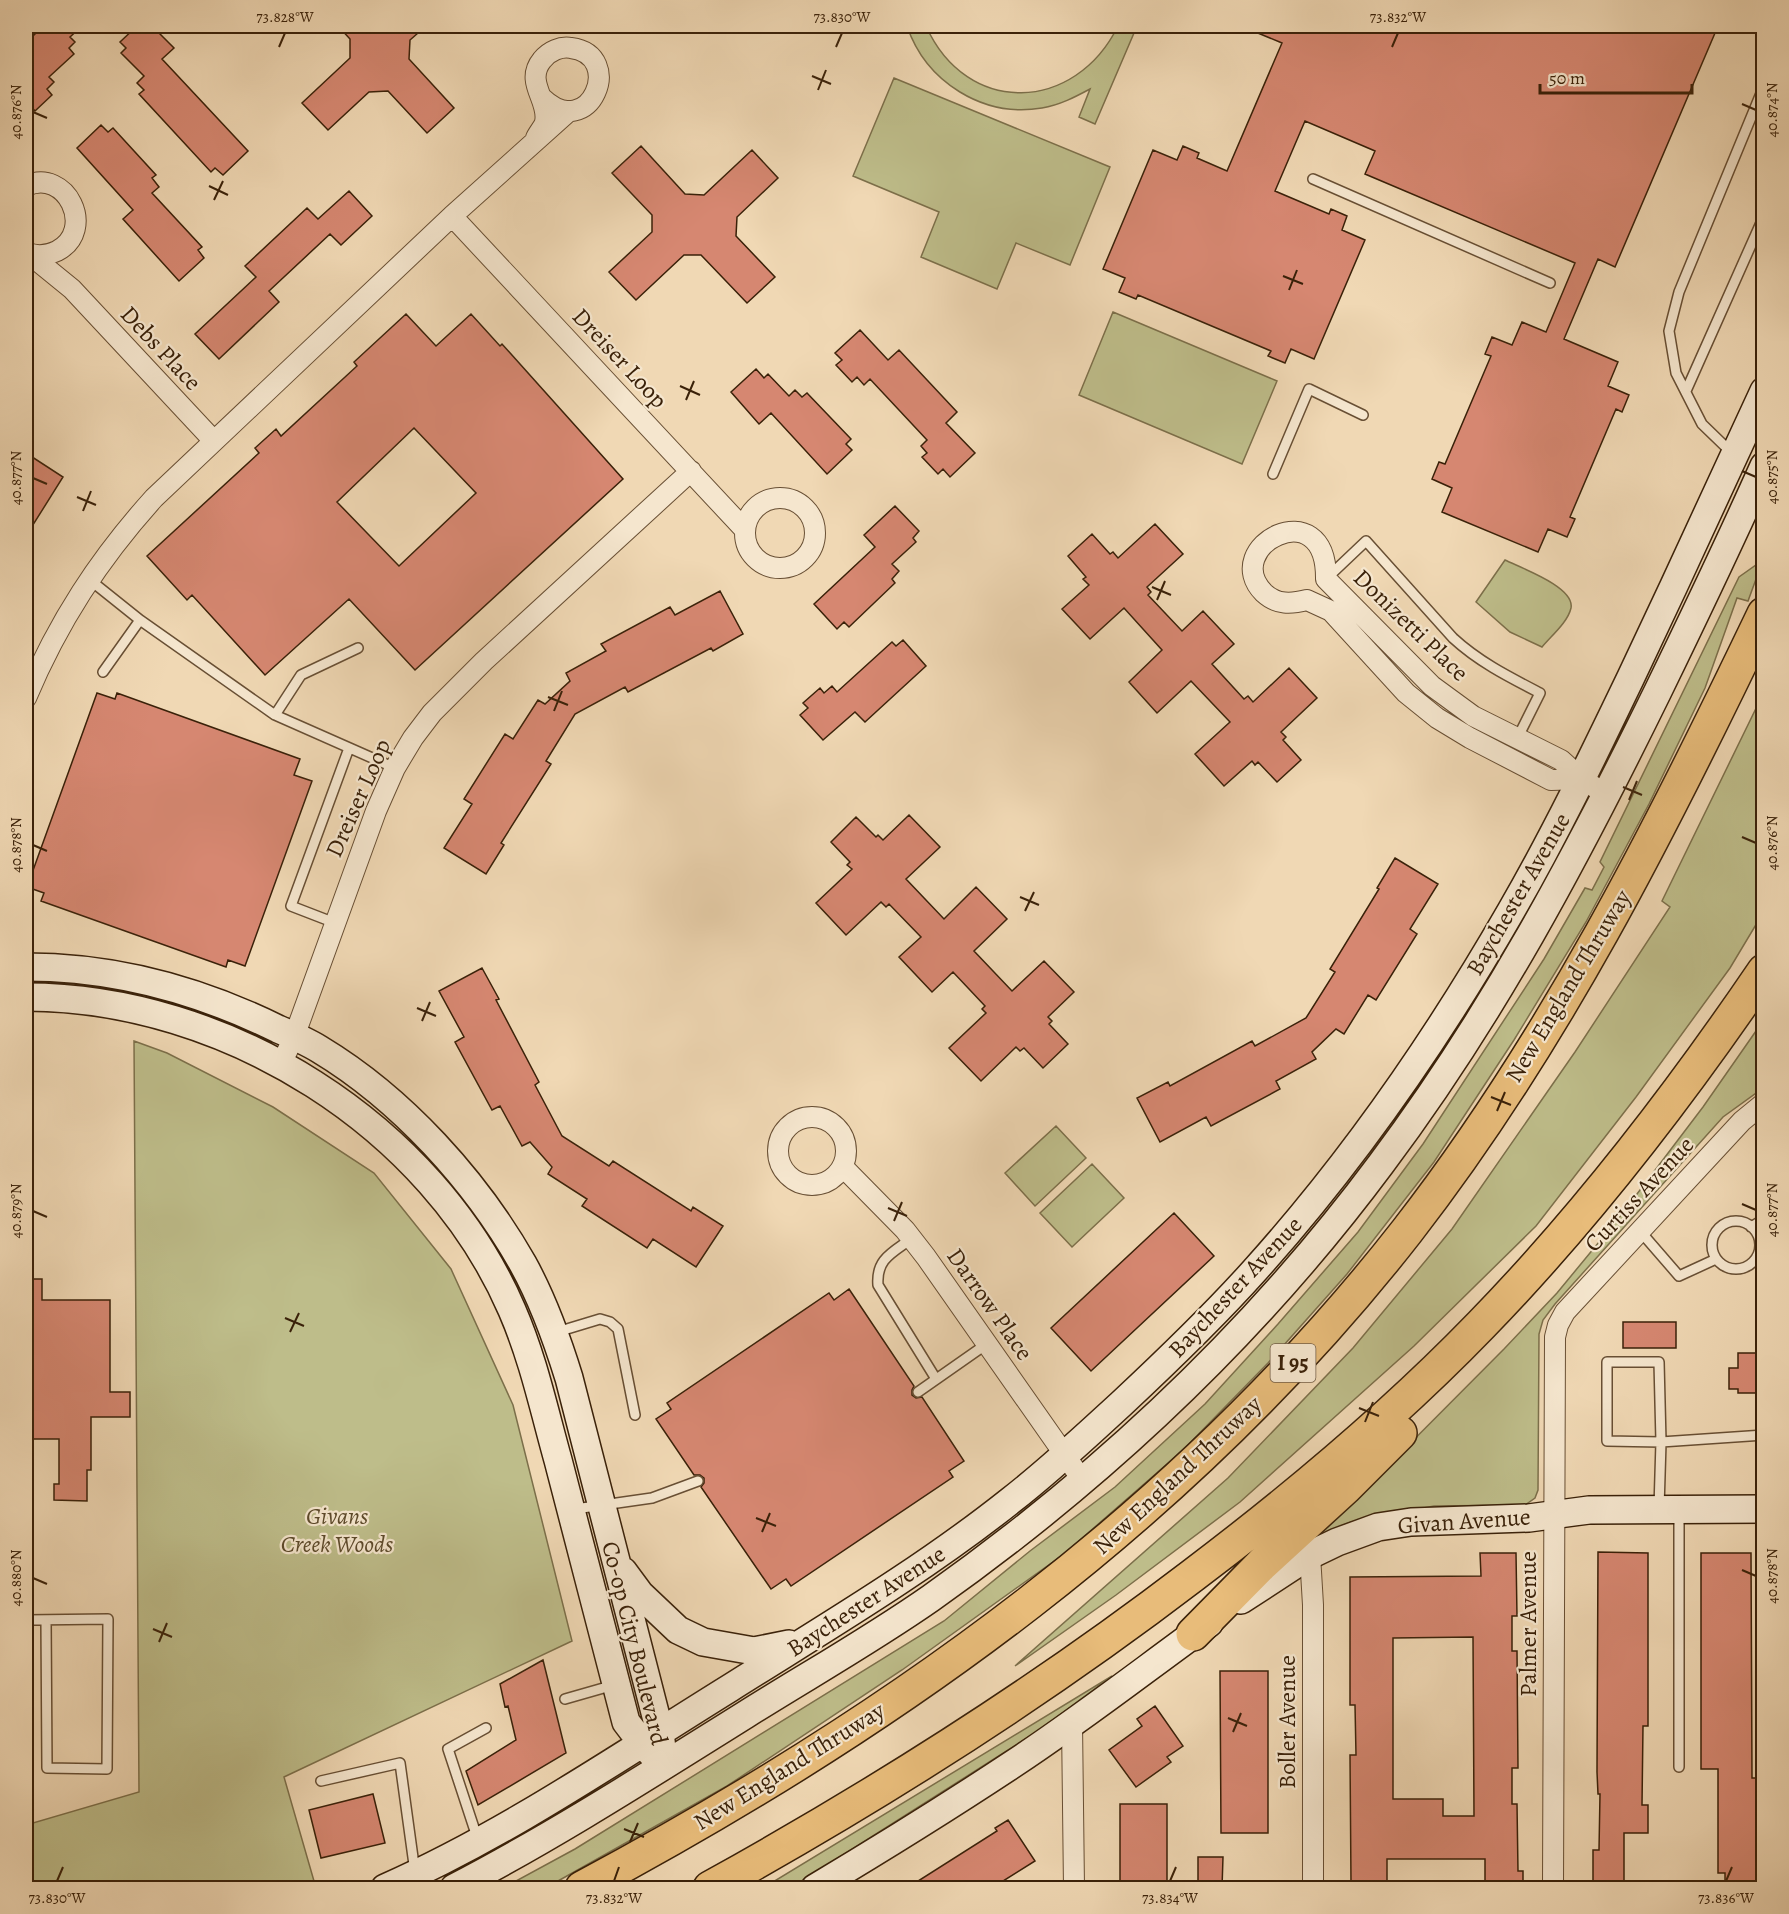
<svg xmlns="http://www.w3.org/2000/svg" width="1789" height="1914" viewBox="0 0 1789 1914" font-family="Alegreya,serif">
<rect width="100%" height="100%" fill="#f0d8b4"/>
<filter id="stains"><feTurbulence type="fractalNoise" baseFrequency=".00333" numOctaves="4"/><feColorMatrix values="0 0 0 0 .2 0 0 0 0 .09 0 0 0 0 .02 0 0 0 .5 -.17"/></filter>
<radialGradient id="worn" r=".72"><stop offset=".6" stop-color="#630" stop-opacity="0"/><stop offset="1" stop-color="#630" stop-opacity=".3"/></radialGradient>
<!-- green -->
<path fill="#bebd8a" stroke="#7c6f4a" stroke-width="1.5" d="M907 26H926C967 117 1075 113 1118 26H1137L1095 124 1079 117 1090 89C1075 97 1060 105 1042 108 983 118 926 82 907 26Z
M894 78 1110 167 1070 265 1016 243 997 289 921 257 939 212 853 176Z
M1113 312 1277 381 1242 464 1079 395Z
M1505 560C1521 568 1575 587 1571 608 1568 622 1551 636 1542 647L1510 632 1476 602Z
M1763 560 1748 601 1737 598 1705 688 1649 804 1586 922 1514 1040 1434 1162 1347 1274 1268 1363 1183 1450 1064 1554 902 1670 727 1786 558 1881 543 1888H503L575 1849 944 1621 1030 1551 1115 1487 1205 1404 1278 1324 1358 1232 1423 1144 1544 959 1585 888 1592 890 1604 867 1600 862 1739 577Z
M1763 694V913L1730 968 1636 1097 1536 1226 1414 1346 1240 1502 1116 1595 1015 1666 1228 1478 1353 1348 1452 1229 1575 1052 1670 907 1662 901Z
M1763 1021V1088L1723 1117 1555 1304 1543 1320 1539 1334 1538 1490 1535 1498 1525 1505 1434 1506 1351 1522 1319 1535 1504 1349 1557 1293 1618 1219 1703 1107Z
M134 1041 167 1053 273 1107 374 1173 451 1269 513 1405 572 1641 284 1777 316 1888H26V1825L139 1792Z
M1056 1126 1086 1158 1035 1206 1005 1173Z
M1092 1164 1124 1198 1072 1247 1040 1213Z
M1112 1676 1038 1731 791 1888H763Z"/>
<!-- building -->
<path fill="#d68771" stroke="#3a2109" stroke-width="1.5" fill-rule="evenodd" d="M43 26H82L70 37 75 42 69 48 74 54 49 77 54 82 47 89 52 95 35 111 26 101V43Z
M137 26H152L174 48 162 59 248 151 223 175 215 168 211 172 139 94 144 90 137 83 144 76 121 53 126 48 120 42Z
M338 26H426L410 40 409 59 454 108 427 133 388 91 369 92 328 130 302 103 350 58V39Z
M1241 26H1718L1615 267 1598 259 1564 339 1618 362 1608 386 1629 395 1622 412 1616 409 1570 517 1575 519 1567 537 1548 529 1538 552 1442 512 1452 488 1432 479 1439 462 1445 464 1491 356 1485 354 1492 337 1512 345 1522 322 1546 332 1575 263 1365 174 1375 151 1305 121 1275 191 1329 214 1331 209 1347 216 1342 230 1365 240 1314 359 1291 349 1285 363 1268 356 1271 351 1138 295 1136 299 1119 292 1125 278 1103 269 1153 150 1177 160 1183 146 1199 153 1197 158 1227 171 1282 43Z
M101 125 108 132 113 128 156 175 152 178 159 187 152 193 202 247 198 250 204 258 179 281 123 219 133 210 77 148Z
M641 146 685 194 704 195 752 150 778 178 737 217 736 236 775 277 747 303 701 255H684L636 300 609 272 652 232V215L612 173Z
M349 191 372 216 341 245 330 234 269 291 279 302 219 359 195 334 256 277 245 266 307 208 318 219Z
M406 314 436 346 471 314 500 346 502 344 623 479 415 670 349 599 265 675 192 595 187 600 147 556 259 453 255 448 276 429 281 436 357 366 354 362ZM414 428 476 493 399 566 337 502Z
M860 330 888 360 899 350 957 412 946 423 975 453 950 477 943 469 938 474 922 457 927 453 921 446 927 440 870 379 864 385 857 377 852 382 836 365 842 360 835 353Z
M756 369 764 378 768 374 789 396 795 390 802 397 807 393 851 439 846 444 852 450 827 474 771 413 759 424 731 392Z
M26 453 63 477 26 536Z
M895 506 919 531 913 538 916 542 892 564 899 571 892 579 895 583 849 627 844 622 837 629 814 604 875 547 864 535Z
M1155 524 1183 554 1147 587 1151 592 1148 595 1182 631 1203 611 1234 644 1212 664 1244 699 1248 696 1253 702 1289 668 1317 698 1281 732 1286 737 1283 740 1301 760 1277 782 1258 762 1255 765 1252 761 1224 786 1195 754 1230 722 1191 681 1157 713 1129 682 1162 650 1124 608 1090 639 1062 609 1089 585 1083 579 1086 577 1068 556 1092 534 1110 554 1113 552 1118 558Z
M720 591 743 634 713 651 711 648 628 692 625 687 575 714 546 761 551 764 501 843 504 845 486 874 444 848 472 804 464 799 505 734 513 739 538 700 545 704 570 681 566 673 606 651 601 644 670 607 675 615Z
M903 640 926 666 865 722 855 712 823 740 800 715 808 708 803 703 820 688 824 693 832 686 837 692 892 642 896 646Z
M97 693 115 699 117 693 300 759 294 775 312 781 245 966 228 960 226 967 41 901 44 893 27 887Z
M909 815 940 847 906 879 944 919 976 887 1007 919 974 951 1012 991 1044 961 1074 992 1048 1017 1052 1021 1049 1024 1068 1044 1043 1068 1024 1048 1020 1051 1016 1047 981 1081 949 1048 986 1013 982 1009 985 1006 953 972 932 992 899 957 921 937 889 904 886 907 881 902 846 935 816 903 852 869 847 865 850 862 831 842 856 817 876 837 878 835 883 840Z
M1395 858 1438 884 1410 929 1417 934 1376 1000 1368 995 1344 1034 1336 1029 1312 1052 1316 1059 1276 1081 1280 1089 1211 1126 1206 1117 1160 1142 1137 1098 1168 1082 1170 1086 1252 1041 1255 1046 1306 1018 1335 972 1330 969 1379 889 1377 888Z
M482 968 499 999 496 1000 539 1082 535 1085 562 1136 609 1166 613 1161 691 1211 693 1207 723 1226 696 1267 653 1239 647 1248 582 1206 587 1199 548 1174 552 1167 530 1142 522 1146 500 1106 492 1110 455 1042 464 1037 439 991Z
M1174 1213 1214 1256 1091 1371 1051 1328Z
M26 1279H42V1300H110V1392H130V1417H91V1470H87V1501L54 1500V1484H59V1439H26Z
M849 1289 914 1386 912 1390V1395L916 1398 922 1397 964 1461 949 1471 953 1477 791 1586 786 1579 771 1589 701 1487 704 1483V1478L700 1475H694L656 1419 671 1409 667 1403 829 1293 834 1300Z
M1623 1322H1676V1348H1623Z
M1738 1353H1764V1393H1738V1389H1729V1368H1738Z
M1598 1552 1648 1553V1726H1643L1642 1805H1648V1833H1624V1888H1593V1850H1599L1600 1794H1598L1597 1772Z
M1480 1553H1516L1517 1616H1512V1651H1517L1518 1768H1512V1804H1517L1518 1871H1523V1888H1485V1859H1387V1882H1351L1350 1755H1356L1355 1705H1350V1577L1481 1576ZM1473 1637 1474 1816H1443V1799H1393V1638Z
M1701 1553H1751L1752 1778H1756V1888H1725V1873H1718V1769H1701Z
M543 1660 566 1753 478 1805 466 1771 516 1740 508 1706 505 1707 500 1684Z
M1220 1671H1268V1833H1221Z
M1155 1706 1183 1746 1167 1757 1171 1762 1136 1787 1109 1750 1142 1726 1137 1719Z
M373 1794 385 1843 321 1858 309 1810Z
M1120 1804H1167V1888H1120Z
M1008 1820 1035 1861 992 1888H907L997 1831 995 1828Z
M1198 1857H1223L1222 1888H1198Z"/>
<g fill="none" stroke-linecap="round" stroke-linejoin="round">
<defs>
<path id="lane" d="M1313 179 1550 283
M1686 391 1764 216
M1733 454 1702 424 1676 373 1669 331 1679 292 1764 86
M1273 474 1309 389 1363 415
M1327 578 1366 541 1453 638C1479 662 1509 677 1540 693L1517 739
M90 580 140 620 275 715 395 768
M103 672 140 620
M275 715 301 675 358 648
M335 923 291 906 349 748
M1712 1245a24 24 0 1 1 48 0a24 24 0 1 1-48 0Z
M1751 1227 1764 1219
M1640 1231 1679 1276 1716 1259
M911 1239C892 1253 876 1259 878 1285L936 1379
M557 1332 600 1319 610 1322 618 1329 635 1415
M918 1392 988 1343
M1659 1508 1661 1442 1659 1362H1607V1441L1661 1442 1764 1435
M575 1509 652 1498 698 1481
M26 1620 108 1619 107 1769 47 1768 46 1620
M565 1699 614 1685
M1679 1767V1512
M321 1781 400 1763 415 1872
M478 1840 448 1749 486 1728
M1396 1888H1410"/>
<path id="street" d="M536 138C538 133 544 127 545 122 550 101 524 82 542 60 549 51 561 46 571 48 626 55 590 144 542 98
M26 186C66 167 97 230 57 251 46 256 36 257 26 252
M452 216 745 530
M29 254 72 289 213 440
M745 533a35 35 0 1 1 70 0a35 35 0 1 1-70 0Z
M26 698C58 622 99 559 154 498L452 216 569 111
M1582 779 1551 780 1470 738 1437 718 1406 693 1331 611 1307 600C1291 604 1277 605 1264 593 1218 547 1327 489 1326 579L1432 686 1473 716 1561 760 1582 779 1607 795
M281 1064 294 1037 376 811 395 768 413 738 432 713 484 661 691 471
M778 1151a34 34 0 1 1 68 0a34 34 0 1 1-68 0Z
M843 1167 905 1230 926 1257 1083 1481
M1310 1555 1313 1605V1888
M1072 1723 1074 1888
M1553 1888 1555 1337 1558 1325 1565 1312 1742 1121 1764 1103"/>
<path id="secondary" d="M26 967C114 967 199 990 278 1029 292 1035 306 1041 319 1049 402 1099 476 1181 523 1264 543 1300 557 1339 569 1378L660 1732 662 1749
M26 997C226 997 432 1125 512 1310 533 1358 544 1410 558 1460 581 1547 603 1635 626 1722L642 1743 654 1756
M623 1571 640 1594 678 1630 703 1642 754 1651 789 1644
M1241 1600 1310 1555 1337 1542 1378 1527 1411 1522 1529 1518 1589 1510 1764 1509
M385 1888C507 1834 617 1758 730 1688 825 1628 922 1571 1010 1501 1049 1471 1085 1437 1121 1404 1167 1361 1213 1317 1255 1270 1353 1161 1438 1038 1511 911 1555 835 1593 756 1631 677 1676 582 1720 487 1764 391
M454 1888C554 1836 649 1775 745 1715 807 1676 871 1640 931 1598 1102 1477 1256 1332 1381 1164 1493 1015 1576 858 1658 691 1694 617 1730 542 1764 466
M815 1888C882 1848 948 1807 1013 1764 1080 1720 1144 1670 1209 1623"/>
<path id="highway" d="M1193 1634 1262 1564 1345 1488 1400 1433
M582 1888C895 1721 1187 1513 1407 1231 1554 1042 1661 829 1764 614
M710 1888C878 1795 1039 1693 1192 1576 1294 1499 1392 1417 1481 1325 1587 1216 1679 1096 1764 971"/>
</defs>
<!-- lane casing -->
<use href="#lane" stroke="#684f34" stroke-width="12"/>
<!-- street casing -->
<use href="#street" stroke="#684f34" stroke-width="22"/>
<!-- secondary casing -->
<use href="#secondary" stroke="#3a2109" stroke-width="30"/>
<!-- highway casing -->
<use href="#highway" stroke="#3a2109" stroke-width="36"/>
<!-- lane -->
<use href="#lane" stroke="#f5e6ce" stroke-width="9"/>
<!-- street -->
<use href="#street" stroke="#f5e6ce" stroke-width="20"/>
<!-- secondary -->
<use href="#secondary" stroke="#f5e6ce" stroke-width="27"/>
<!-- highway -->
<use href="#highway" stroke="#e8bc7a" stroke-width="33"/>
</g>
<!-- ticks -->
<path fill="none" stroke="#3a2109" stroke-width="2" d="M279 47 285 33M836 47 842 33M1392 47 1398 33M812 76 831 84M818 90 826 70M1742 104 1756 110M33 112 47 118M209 186 228 195M214 200 223 181M1283 276 1303 284M1289 290 1297 270M680 386 700 395M686 400 694 381M1742 471 1756 477M33 478 47 484M77 497 96 505M83 511 91 491M1152 587 1171 595M1157 600 1165 581M548 697 568 705M554 711 562 691M1623 787 1642 795M1629 800 1637 781M1742 837 1756 843M33 845 47 851M1020 897 1039 905M1025 911 1034 892M417 1008 436 1016M422 1021 430 1002M1491 1097 1511 1105M1497 1111 1505 1092M1742 1204 1756 1210M888 1208 907 1216M33 1211 47 1217M894 1221 902 1202M285 1318 304 1326M290 1332 299 1313M1359 1408 1379 1416M1365 1422 1373 1402M756 1518 776 1526M762 1532 770 1513M1742 1570 1756 1576M33 1578 47 1584M153 1629 172 1637M159 1642 167 1623M1228 1718 1247 1726M1233 1732 1241 1713M624 1829 644 1837M630 1842 638 1823M57 1881 63 1867M614 1881 619 1867M1170 1881 1176 1867M1726 1881 1732 1867"/>
<g text-anchor="middle" dominant-baseline="central" stroke-width="4.5" stroke-linejoin="round" paint-order="stroke">
<!-- shield labels -->
<rect fill="#f5e6ce" stroke="#725c44" stroke-width="1.5" x="1270.5" y="1344" width="45" height="38" rx="4.5"/>
<g font-size="22" font-weight="bold" fill="#3a2109">
<text x="1293" y="1363">I 95</text>
</g>
<!-- street labels -->
<g font-size="24" fill="#3a2109" stroke="#f5e6ce">
<text transform="translate(161 348) rotate(47)">Debs Place</text>
<text transform="translate(620 358) rotate(47)">Dreiser Loop</text>
<text transform="translate(1411 625) rotate(44)">Donizetti Place</text>
<text transform="translate(358 798) rotate(-66)">Dreiser Loop</text>
<text transform="translate(1518 894) rotate(-60)">Baychester Avenue</text>
<text transform="translate(1568 986) rotate(-59)">New England Thruway</text>
<text transform="translate(1639 1194) rotate(-47)">Curtiss Avenue</text>
<text transform="translate(1235 1287) rotate(-47)">Baychester Avenue</text>
<text transform="translate(990 1304) rotate(55)">Darrow Place</text>
<text transform="translate(1177 1475) rotate(-43)">New England Thruway</text>
<text transform="translate(1464 1521) rotate(-4)">Givan Avenue</text>
<text transform="translate(866 1601) rotate(-33)">Baychester Avenue</text>
<text transform="translate(1528 1624) rotate(-90)">Palmer Avenue</text>
<text transform="translate(635 1643) rotate(76)">Co-op City Boulevard</text>
<text transform="translate(1287 1722) rotate(-90)">Boller Avenue</text>
<text transform="translate(789 1766) rotate(-32)">New England Thruway</text>
</g>
<!-- park labels -->
<g font-size="24" font-style="italic" fill="#5b4829" stroke="#f5e6ce">
<text x="337" y="1516">Givans<tspan x="337" dy="28">Creek Woods</tspan></text>
</g>
</g>
<!-- margin -->
<rect width="1789" height="1914" fill="none" stroke="#f0d8b4" stroke-width="66"/>
<!-- scale -->
<path d="M1540 84v9h152v-9" fill="none" stroke="#3a2109" stroke-width="3"/>
<text x="1549" y="84" font-size="18" fill="#3a2109" stroke="#f5e6ce" stroke-width="4.5" paint-order="stroke">50 m</text>
<rect x="33" y="33" width="1723" height="1848" fill="none" stroke="#3a2109" stroke-width="2"/>
<g font-size="15" text-anchor="middle" fill="#3a2109">
<text x="285" y="22">73.828°W</text>
<text x="842" y="22">73.830°W</text>
<text x="1398" y="22">73.832°W</text>
<text transform="translate(1772 110) rotate(-90)" y="5">40.874°N</text>
<text transform="translate(16 112) rotate(-90)" y="5">40.876°N</text>
<text transform="translate(1772 477) rotate(-90)" y="5">40.875°N</text>
<text transform="translate(16 478) rotate(-90)" y="5">40.877°N</text>
<text transform="translate(1772 843) rotate(-90)" y="5">40.876°N</text>
<text transform="translate(16 845) rotate(-90)" y="5">40.878°N</text>
<text transform="translate(1772 1210) rotate(-90)" y="5">40.877°N</text>
<text transform="translate(16 1211) rotate(-90)" y="5">40.879°N</text>
<text transform="translate(1772 1576) rotate(-90)" y="5">40.878°N</text>
<text transform="translate(16 1578) rotate(-90)" y="5">40.880°N</text>
<text x="57" y="1903">73.830°W</text>
<text x="614" y="1903">73.832°W</text>
<text x="1170" y="1903">73.834°W</text>
<text x="1726" y="1903">73.836°W</text>
</g>
<rect width="100%" height="100%" filter="url(#stains)"/>
<rect width="100%" height="100%" fill="url(#worn)"/>
</svg>
